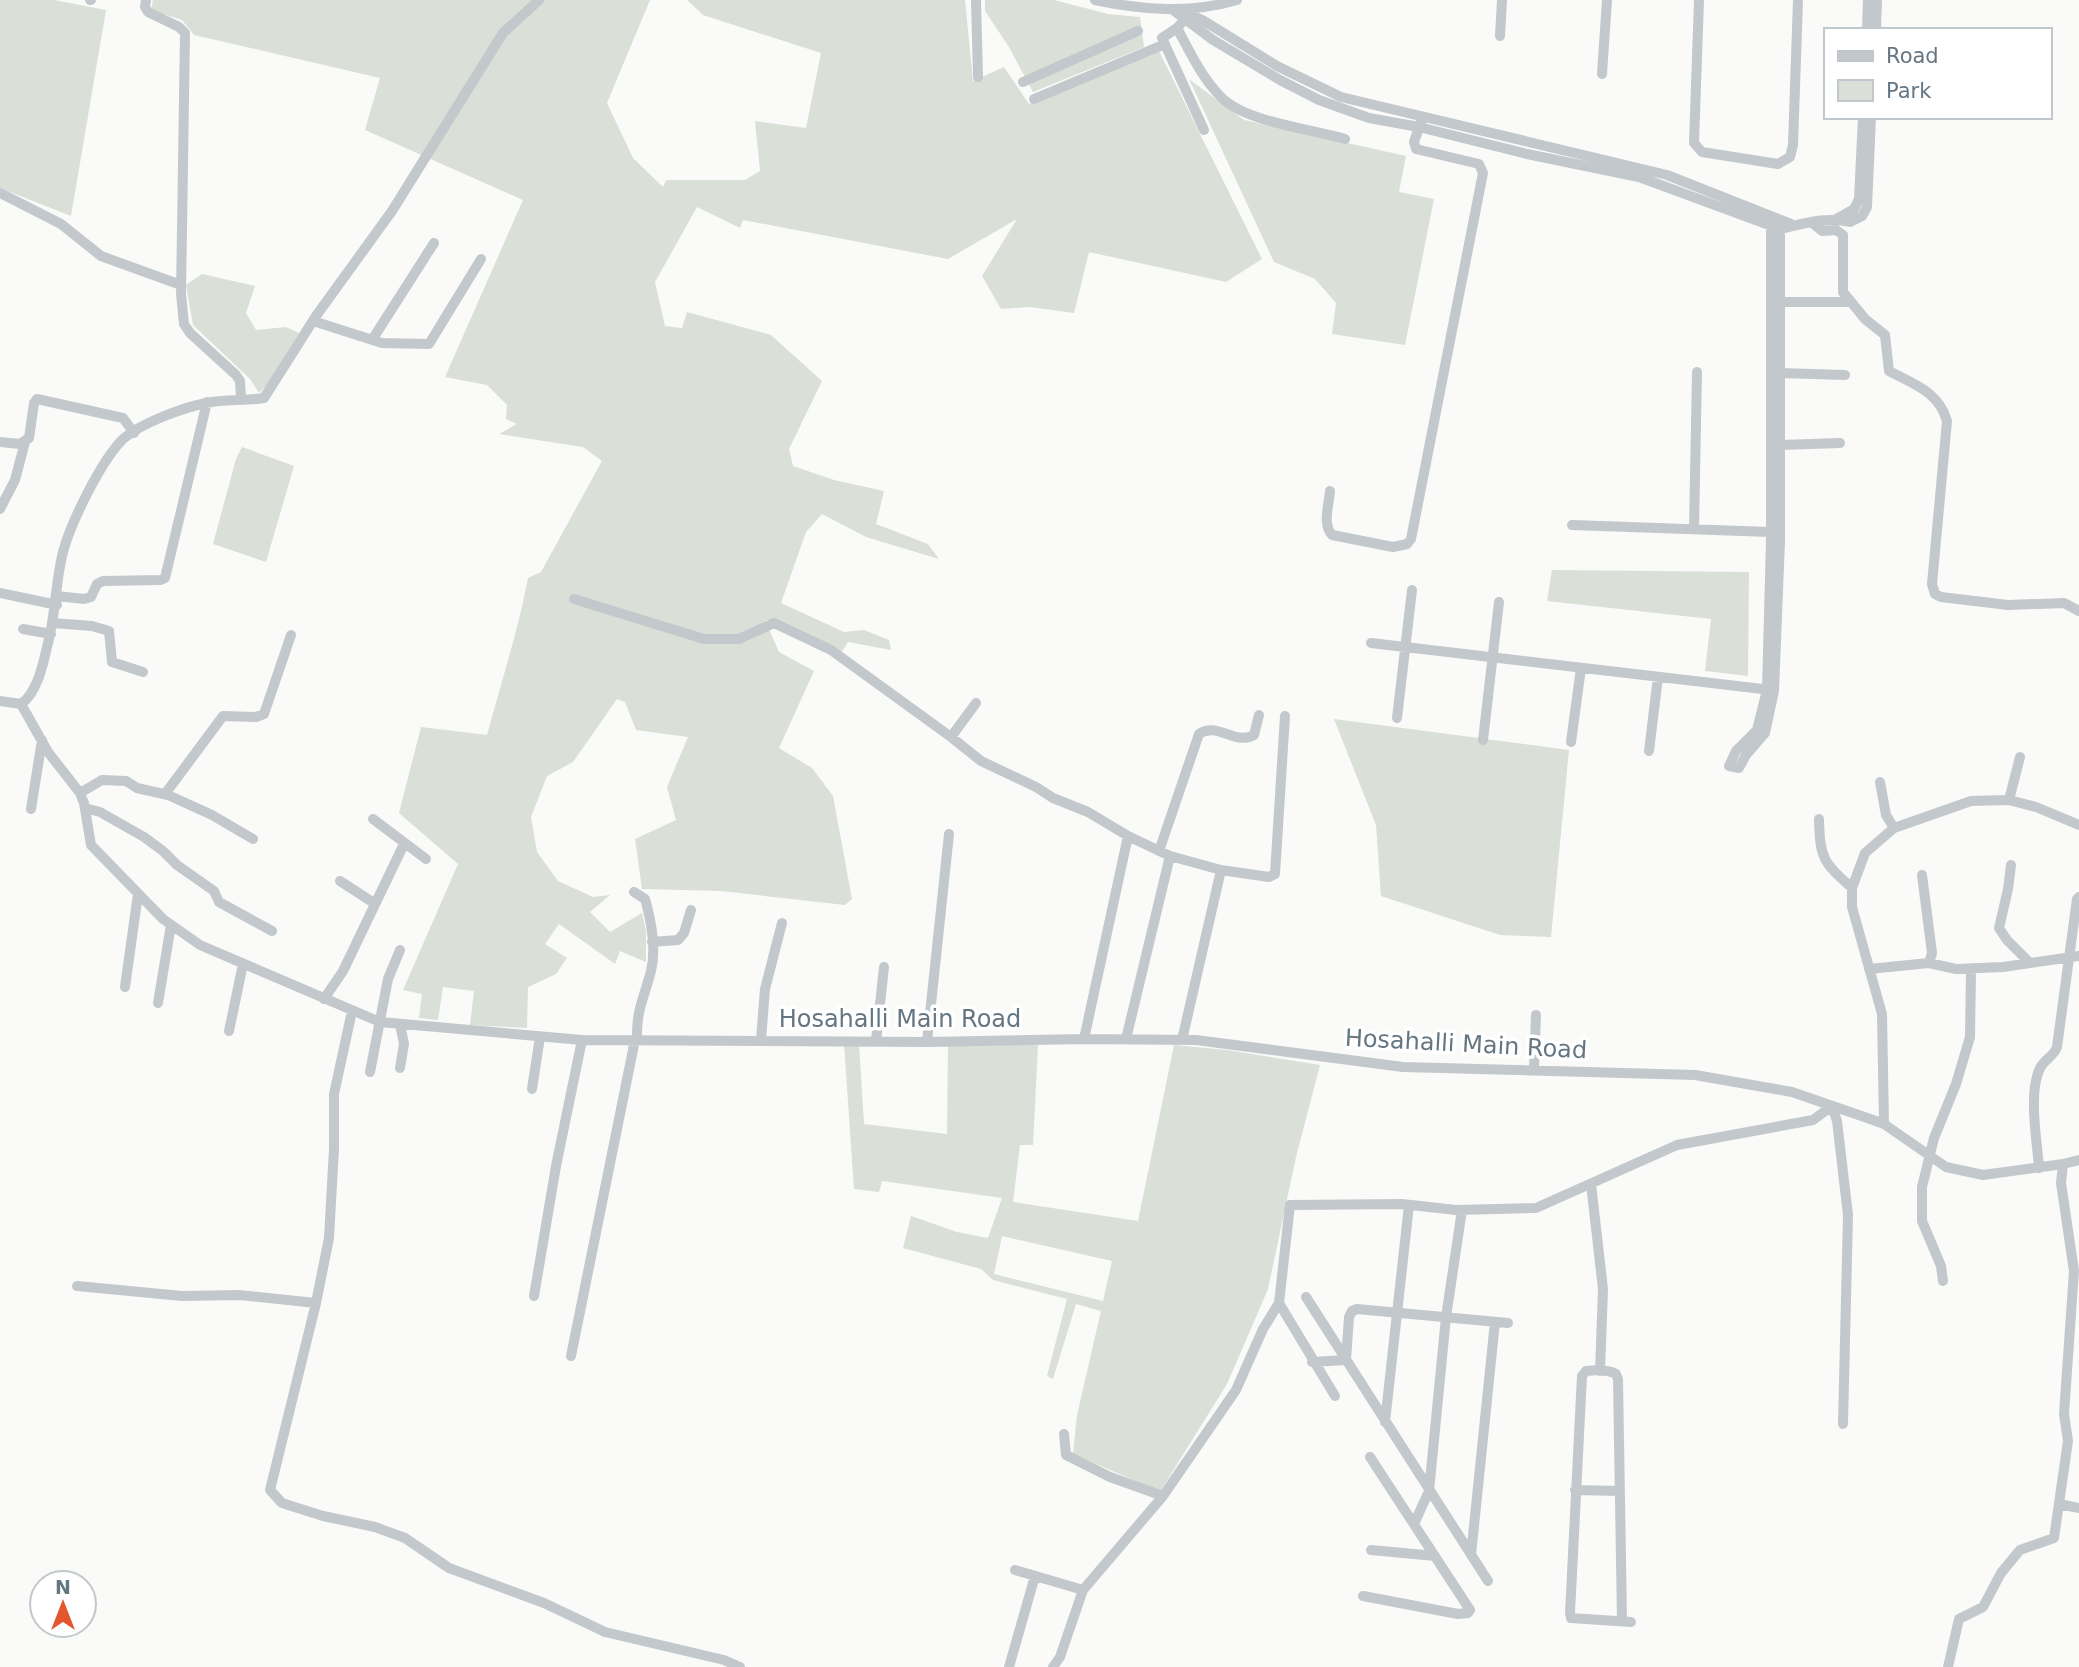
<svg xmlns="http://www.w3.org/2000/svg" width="2079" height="1667" viewBox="0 0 2079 1667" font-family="'DejaVu Sans',sans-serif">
<rect width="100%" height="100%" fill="#fafaf8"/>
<!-- green -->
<path fill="#dadfd7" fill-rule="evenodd" d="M0 0H54L106 10 71 216 0 188Z
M153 0H650L607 103 633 158 663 187 666 180H745L760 171 755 121 806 128 821 53 703 15 687 0H965L973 81 1004 67 1029 104 1159 51 1262 259 1226 282 1089 252 1074 313 1030 307 1001 309 982 276 1017 219 948 259 743 220 740 228 697 207 655 282 665 326 682 328 687 312 771 335 822 381 789 449 793 466 834 480 884 491 876 524 928 544 939 559 866 537 822 514 806 532 781 603 844 632 864 630 889 640 891 650 848 642 841 653 778 621 765 620 779 652 814 671 779 748 812 768 833 796 852 899 845 905 721 891 642 889 635 839 676 820 667 787 688 737 636 730 625 702 617 699 573 762 547 776 531 817 537 852 558 881 593 897 610 895 590 912 610 932 642 913 646 931V962L620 951 615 964 559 924 545 944 567 958 556 974 528 987 527 1028 470 1025 474 991 443 987 438 1020 419 1018 422 994 403 990 458 864 399 813 421 727 487 735C501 683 518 631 528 578L541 572 602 461 583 447 499 434 517 424 506 419 507 405 487 385 445 377 523 200 365 130 380 78 194 35 182 20 151 10Z
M985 0H1054L1108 14 1140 17 1144 47 1033 92 1009 47 985 11Z
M1189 79 1244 120 1406 156 1399 192 1434 199 1405 345 1332 334 1336 303 1315 279 1274 262Z
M202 274 255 286 246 313 256 330 286 327 299 333 271 381 259 393 250 379 193 325 186 285Z
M242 447 294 466 266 562 213 544 236 459Z
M1552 570 1749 572 1748 676 1705 671 1711 619 1547 601Z
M1334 719 1569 750 1551 937 1500 935 1381 896 1376 825Z
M844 1044H859L864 1124 947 1134 948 1044 1038 1045 1033 1145H1020L1013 1202 1138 1221 1174 1045 1227 1050 1320 1065 1296 1157 1268 1289 1227 1384 1161 1490 1138 1482 1073 1454 1077 1415 1101 1311 1076 1304 1053 1379 1047 1376 1067 1299 993 1280 981 1269 903 1248 911 1216 957 1232 988 1238 1002 1198 882 1181 879 1192 854 1189ZM1002 1236 1112 1261 1103 1301 994 1274Z"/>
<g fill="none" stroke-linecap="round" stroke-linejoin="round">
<!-- minor -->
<path stroke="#c3c8cc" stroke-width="10" d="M90 0H91
M146 0 145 7 148 12 179 27 185 33 181 294 184 324 190 333 236 375 240 381 241 400
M976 0 978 77
M1095 0C1143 10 1190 14 1237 0
M1699 0 1694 143 1702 152 1778 164 1790 157 1793 145 1798 0
M1173 10 1213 40 1280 80 1319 100 1369 118 1419 127 1527 154 1639 177 1780 229C1803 224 1825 216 1850 222L1862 216 1867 207 1871 117
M1181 10 1204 21 1277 66 1341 97 1667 175 1791 224
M1185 19 1177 28C1190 52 1202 78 1221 97 1245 122 1311 129 1345 139
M1177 28 1162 38 1204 130
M1867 30 1868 0
M1876 30 1877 0
M1500 36 1502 0
M1602 74 1607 0
M1023 82 1138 31
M1034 99 1165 44
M0 193 61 224 101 256 181 285
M1836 219 1854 209 1859 199 1863 117
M1811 222 1822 231 1836 230 1843 235V292L1865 319 1885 335 1889 371C1914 384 1939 392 1947 421L1932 584 1935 594 1941 597 2008 605 2064 603 2079 611
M1771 227V540L1767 690 1757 730 1736 751 1729 766 1739 768 1746 755 1765 733 1774 691 1780 541V229
M1780 302H1850
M313 321 382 343 429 344 481 259
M372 340 434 243
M1780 373 1845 375
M0 442 20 444 29 438 34 403 37 399 123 418 134 433
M1780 445 1840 443
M1330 491C1329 505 1322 524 1332 535L1393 547 1407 544 1411 539 1483 173 1479 164 1416 149 1414 142 1421 122
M0 509 15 480 25 442
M1572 525 1771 532
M1694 529 1697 372
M0 593 57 605
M57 596 84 599 91 597 97 584 103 581 160 580 165 578 207 402
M574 599 704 639H739L774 623 831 650 951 737 981 761 1036 787 1053 798 1088 812 1128 836 1170 856 1221 870 1269 877 1275 874 1285 716
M53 623 92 626 109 631 112 662 143 672
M23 629 51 634
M1371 643 1771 690
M0 701 21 704 48 752 80 793 84 803 91 845 163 919 200 945 380 1022 582 1040 927 1042 1084 1039 1196 1040 1403 1067 1695 1075 1792 1092 1876 1121 1884 1124 1946 1167 1983 1175 2063 1164 2079 1160
M21 704C37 693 43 665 47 647 56 615 55 583 63 552 71 522 101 461 123 439 141 423 182 408 206 403 225 399 245 401 264 398L316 316 392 211 503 33 539 0
M1397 718 1412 590
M951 737 976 703
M1483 740 1499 602
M1571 742 1581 668
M1649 751 1658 677
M1880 782 1886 815 1894 828
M80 793 102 780 126 781 137 788 168 795 212 815 253 839
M165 794 223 716 256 717 264 714 291 635
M2009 800 2020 757
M85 808 100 812 144 837 163 851 177 865 214 891 219 902 272 931
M31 809 42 740
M373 819 426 859
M1819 819C1820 859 1823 862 1852 888
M1159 851 1199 734C1216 721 1236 746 1254 735L1259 715
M2011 865 2008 889 1999 928 2007 940 2029 962
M1922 875 1932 953 1929 963
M340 881 374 903
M634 892 645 899 647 906C652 926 656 951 651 971 644 998 636 1010 637 1040
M652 942 678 940 684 933 691 910
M1869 969 1929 963 1956 969 2003 967 2079 956
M125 987 138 894
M324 999 343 971 404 844
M158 1003 171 925
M352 1011 334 1094V1149L329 1238 316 1303 270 1490 282 1503 323 1516 375 1527 405 1538 449 1568 544 1603 605 1632 724 1660 740 1667
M229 1031 243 964
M1084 1039 1128 836
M1126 1039 1170 856
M761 1040 765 989 782 923
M1182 1040 1221 870
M876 1041 884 967
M927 1042 949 834
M400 1068 404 1044 400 1024
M1534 1069 1536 1015
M370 1072 388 979 400 950
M532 1089 540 1037
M1884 1124 1882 1014 1852 907V888L1865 853 1894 828 1971 801 2009 800 2036 807 2079 825
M2039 1168C2037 1140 2028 1093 2040 1068 2045 1059 2054 1056 2057 1047L2077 899 2079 897
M1591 1184 1603 1289 1600 1371
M1943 1281 1941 1266 1922 1221V1187L1934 1138 1956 1084 1970 1037 1971 969
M77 1286 182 1296 239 1295 316 1303
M534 1296 556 1166 582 1040
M1306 1297 1488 1581
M1279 1303 1335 1396
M571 1356 635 1040
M1346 1360 1349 1317 1352 1311 1357 1309 1508 1323
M1312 1362 1346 1360
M1385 1422 1409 1205
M1575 1490 1620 1491
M1163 1496 1236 1390 1263 1329 1279 1303 1290 1205 1402 1204 1456 1210 1536 1208 1677 1145 1813 1120 1832 1106 1837 1121 1848 1215 1843 1424
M2059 1504 2079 1508
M1414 1524 1429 1491 1446 1317 1462 1210
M1371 1550 1435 1556
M1471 1555 1495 1322
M1015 1570 1083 1590 1163 1496 1110 1477 1066 1455 1064 1434
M1363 1596 1458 1614 1468 1613 1470 1610 1370 1457
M1622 1621 1618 1379 1616 1374C1608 1370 1595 1370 1586 1371L1582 1376 1570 1613 1571 1618 1631 1622
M1009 1667 1035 1576
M1053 1667 1060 1657 1083 1590
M1948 1667 1959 1619 1983 1607 2001 1573 2020 1550 2054 1538 2068 1441 2064 1414 2074 1271 2061 1183 2063 1164"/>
</g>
<g text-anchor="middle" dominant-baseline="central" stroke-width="7" stroke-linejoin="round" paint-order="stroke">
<!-- street labels -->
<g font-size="24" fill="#657683" stroke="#fff">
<text x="900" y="1019">Hosahalli Main Road</text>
<text transform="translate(1466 1044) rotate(3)">Hosahalli Main Road</text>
</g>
</g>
<!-- legend -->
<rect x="1824" y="28" width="228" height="91" fill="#ffffff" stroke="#c1c8cd" stroke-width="2"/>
<rect x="1838" y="51" width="35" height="10" fill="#c3c8cc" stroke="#c1c8cd" stroke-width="2"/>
<text x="1886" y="63" font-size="21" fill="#657683">Road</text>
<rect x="1838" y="80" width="35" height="21" fill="#dadfd7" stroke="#c1c8cd" stroke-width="2"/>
<text x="1886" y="98" font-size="21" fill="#657683">Park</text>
<!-- north arrow -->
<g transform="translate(63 1604)"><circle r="33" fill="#ffffff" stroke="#c1c8cd" stroke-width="2"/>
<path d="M0-5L12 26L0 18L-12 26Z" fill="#e4572e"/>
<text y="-10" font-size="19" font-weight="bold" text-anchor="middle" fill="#657683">N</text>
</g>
</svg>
